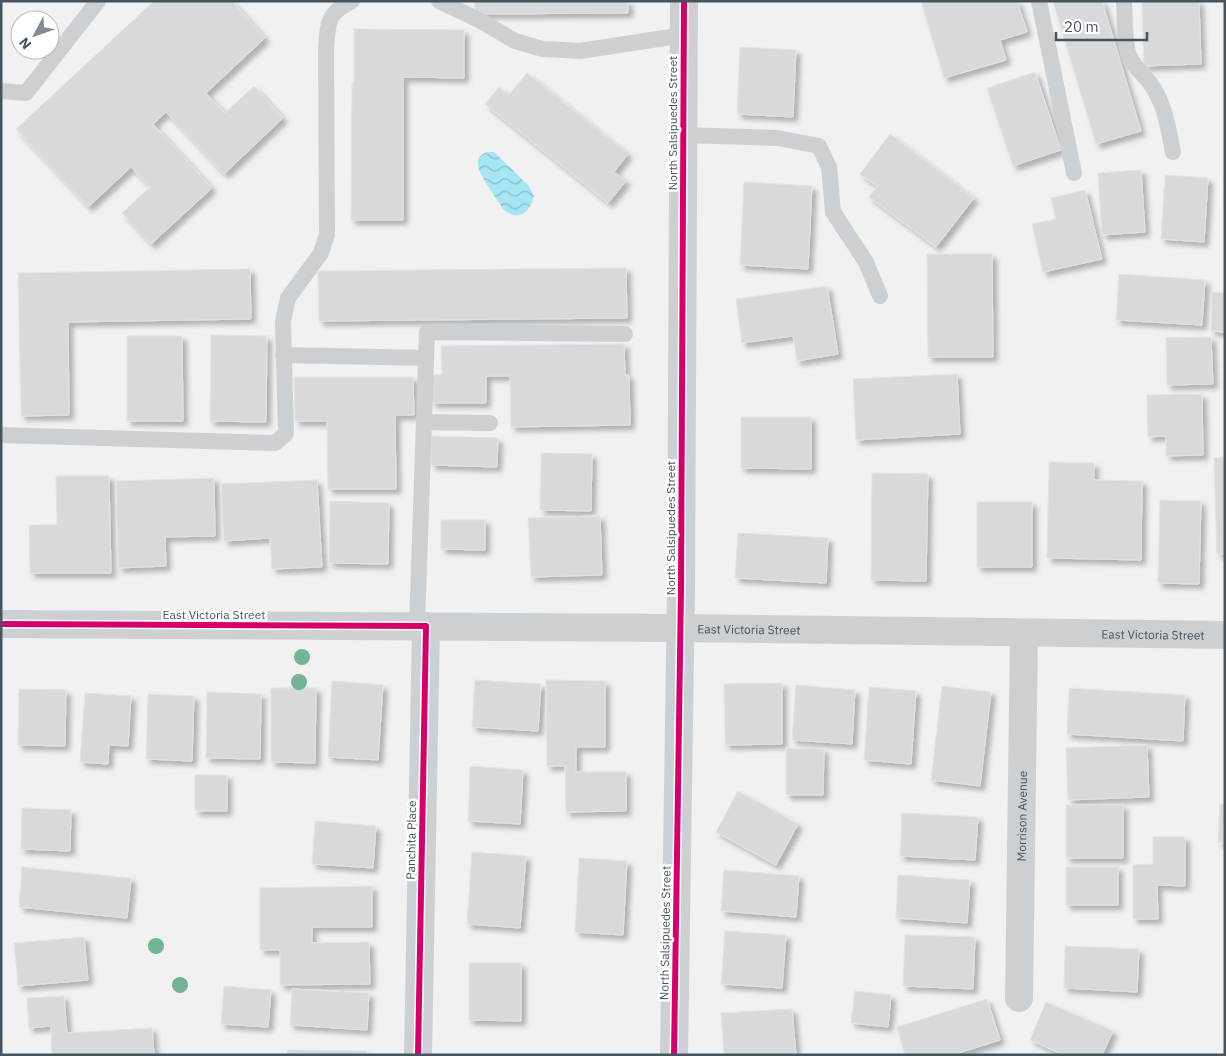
<svg xmlns="http://www.w3.org/2000/svg" width="1226" height="1056" viewBox="0 0 1226 1056" font-family="'IBM Plex Sans',sans-serif">
<defs>
<pattern id="water-waves" width="16" height="10" patternUnits="userSpaceOnUse" patternTransform="scale(1.25)"><rect width="16" height="10" fill="#a5e5f4"/><path d="M0 5q4-4 8 0t8 0" fill="none" stroke="#88bcc9"/></pattern>
<filter id="shadow"><feDropShadow dx="4.5" dy="4.5" stdDeviation="2.5" flood-color="#0004"/></filter>
</defs>
<rect width="100%" height="100%" fill="#f2f1f1"/>
<!-- water -->
<path fill="url(#water-waves)" d="M486 152H494L528 185 534 196C530 213 518 222 503 209 497 198 478 175 478 164 477 158 481 155 486 152Z"/>
<!-- building -->
<path fill="#d9d9db" stroke="#e3e3e4" filter="url(#shadow)" d="M154 1H232L265 38 206 93 225 113 254 86 283 118 224 174 166 112 153 124 212 188 151 244 122 213 150 187 131 167 88 207 16 129Z
M475 1H628V13L475 14Z
M921 1H1017L1027 32 1000 40 1006 60 944 78Z
M1053 1H1102L1141 131 1096 144Z
M1142 1H1199L1201 64 1144 66Z
M354 29 464 30V78L403 77V220H351L352 83H354Z
M740 47 796 50 793 117 737 114Z
M1035 72 1061 150 1013 166 987 88Z
M527 73 628 154 614 172 626 181 608 203 485 104 499 87 509 95Z
M890 134 974 198 936 247 869 197 877 186 860 174Z
M1141 170 1145 232 1102 235 1098 173Z
M1165 175 1208 178 1204 242 1161 239Z
M744 182 812 186 808 269 740 265Z
M1085 190 1102 259 1043 272 1032 224 1056 219 1051 198Z
M927 254H992L993 357H928Z
M626 268 627 318 319 321 318 271Z
M250 269 251 319 68 322 69 415 21 416 18 273Z
M1119 274 1205 280 1202 325 1116 320Z
M827 286 838 354 797 361 793 336 742 343 736 299Z
M1212 292 1225 293V332L1211 331Z
M211 335 267 336 266 422 210 421Z
M127 336H182L183 421H127Z
M1211 337 1213 384 1167 385 1166 338Z
M624 344 625 375H629L630 425 511 427 510 376H486V403H432L431 375H442L441 346Z
M957 374 960 434 856 440 853 379Z
M294 377H413L414 415H395L396 489H328L327 421H295Z
M1202 394 1203 455 1166 456V436L1148 437 1147 395Z
M741 417H811V469L741 468Z
M431 436 498 438 497 467 431 465Z
M541 453 592 454 591 511 540 510Z
M1225 457V554H1217L1214 458Z
M1049 462 1094 463V480L1142 481 1141 560 1047 558Z
M872 473 928 474 926 581 871 580Z
M56 476H109L111 573H30L29 525H57Z
M214 478 215 536 165 537 166 566 118 568 116 481Z
M317 480 322 567 272 569 270 538 224 541 221 484Z
M1160 500 1201 501 1199 584 1158 583Z
M330 501 389 503 388 564 329 563Z
M977 502H1032V567H977Z
M600 516 602 575 531 577 528 518Z
M441 520H485V550L441 549Z
M738 533 828 538 826 583 735 578Z
M475 680 541 684 538 731 472 727Z
M546 680 605 681V747H576V772H626V811L566 812 565 766H547Z
M332 681 383 685 378 760 328 757Z
M782 683V744L725 745 724 684Z
M796 685 855 690 852 744 792 740Z
M942 686 991 692 980 786 931 780Z
M869 687 916 691 911 764 864 760Z
M271 688H316L315 763 271 762Z
M1069 688 1185 695 1183 741 1067 734Z
M19 689 66 690 65 746 18 745Z
M207 692 261 694 260 759 206 758Z
M85 693 131 696 128 746 109 745 108 764 80 762Z
M148 694 194 696 192 761 146 759Z
M1147 745 1149 797 1068 800 1066 748Z
M786 748 824 749 823 795H786Z
M470 766 523 770 520 824 468 821Z
M195 775H227V811H195Z
M738 791 798 824 776 865 716 832Z
M1220 804H1225V843H1218Z
M1066 805H1123V858H1066Z
M22 808 71 810 70 851 21 849Z
M902 813 978 817 975 860 900 856Z
M315 821 376 826 373 868 312 864Z
M1153 837H1185V886L1157 885 1158 919H1133V865L1153 864Z
M472 852 526 856 520 928 467 924Z
M579 858 627 861 623 935 575 932Z
M22 867 131 878 127 918 19 907Z
M1066 867H1118V905H1066Z
M724 870 799 876 796 917 721 911Z
M898 875 970 880 967 923 896 918Z
M372 886V927H312V943L369 942 370 984 280 985V950H260V888Z
M725 931 786 935 782 988 721 984Z
M905 935 975 937 973 989 903 986Z
M84 937 88 980 18 986 14 943Z
M1065 946 1139 949 1137 992 1064 988Z
M469 963H521V1021L469 1020Z
M224 986 271 990 268 1027 221 1024Z
M292 989 369 993 367 1030 290 1025Z
M855 991 891 995 888 1027 851 1023Z
M64 996 67 1033 152 1028 154 1055H52L51 1026 29 1028 27 998Z
M987 999 1000 1040 952 1055H905L897 1027Z
M1046 1002 1113 1031 1102 1055H1064L1030 1040Z
M792 1009 796 1055H724L721 1013Z
M287 1050 367 1051V1055H287Z"/>
<g fill="none" stroke-linecap="round" stroke-linejoin="round">
<!-- service -->
<path stroke="#cdd0d2" stroke-width="16" d="M439 1 479 20 515 41 543 49 580 51 684 35
M1039 1 1074 173
M1124 1C1125 18 1124 35 1128 52 1131 65 1142 72 1150 83 1165 103 1168 128 1173 152
M1 91 26 93 98 1
M683 135 778 138 819 146 829 167 833 212 866 262 880 296
M283 355 426 358
M424 422 490 423
M1 435 275 443 286 434 283 321 288 298 321 253 327 234 326 48C328 23 327 13 352 1
M417 626 427 332 625 334"/>
<!-- minor -->
<g stroke="#cdd0d2" stroke-width="28">
<path id="s1" d="M1 624 680 628 1225 635"/>
<path id="s2" d="M1019 998 1024 633"/>
<path d="M418 1055 426 626"/>
<path d="M674 1055 681 590 684 1"/>
</g>
<defs>
<path id="cycleway" d="M1 624 426 626 418 1055
M674 1055 681 590 684 1"/>
</defs>
<!-- cycleway casing -->
<use href="#cycleway" stroke="#fff" stroke-width="9"/>
<!-- cycleway -->
<use href="#cycleway" stroke="#d6006c" stroke-width="6"/>
</g>
<!-- trees -->
<g fill="#75b593">
<circle cx="302" cy="657" r="8"/>
<circle cx="299" cy="682" r="8"/>
<circle cx="156" cy="946" r="8"/>
<circle cx="180" cy="985" r="8"/>
</g>
<g text-anchor="middle" dominant-baseline="central" stroke-width="5" stroke-linejoin="round" paint-order="stroke">
<!-- street labels -->
<g font-size="12" fill="#465460" stroke="#fff">
<text transform="translate(672 123) rotate(-90)">North Salsipuedes Street</text>
<text transform="translate(670 528) rotate(-90)">North Salsipuedes Street</text>
<text x="214" y="614">East Victoria Street</text>
<text stroke="none"><textPath href="#s1" startOffset="748">East Victoria Street</textPath></text>
<text stroke="none"><textPath href="#s1" startOffset="1152">East Victoria Street</textPath></text>
<text stroke="none"><textPath href="#s2" startOffset="182">Morrison Avenue</textPath></text>
<text transform="translate(411 840) rotate(-89)">Panchita Place</text>
<text transform="translate(665 933) rotate(-89)">North Salsipuedes Street</text>
</g>
</g>
<!-- border -->
<rect width="1226" height="1056" fill="none" stroke="#465460" stroke-width="5"/>
<!-- north arrow -->
<g transform="translate(35 35) rotate(229)"><circle r="24" fill="#ffffff" stroke="#b5bbbf"/>
<path d="M0-4L9 19L0 12L-9 19Z" fill="#828b93"/>
<text y="-8" font-size="14" font-weight="bold" text-anchor="middle" fill="#465460">N</text>
</g>
<!-- scale -->
<path d="M1056 32v8h91v-8" fill="none" stroke="#465460" stroke-width="2.5"/>
<text x="1064" y="32" font-size="15" fill="#465460" stroke="#ffffff" stroke-width="4" paint-order="stroke">20 m</text>
</svg>
